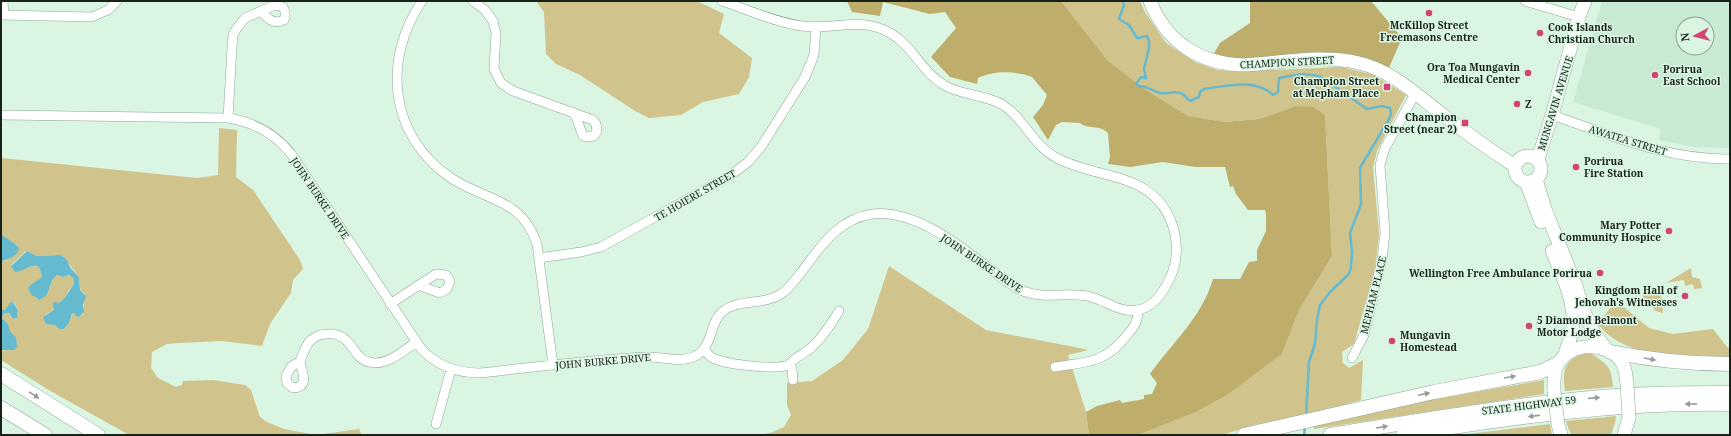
<svg xmlns="http://www.w3.org/2000/svg" width="1731" height="436" viewBox="0 0 1731 436" font-family="'Noto Serif',serif">
<rect width="100%" height="100%" fill="#daf5e2"/>
<!-- built -->
<path fill="#c8ead3" fill-rule="evenodd" d="M1602 1H1730V148L1694 147 1659 140 1661 129 1573 102ZM1683 24H1707V48H1683Z"/>
<!-- green -->
<path fill="#d1c38c" fill-rule="evenodd" d="M536 1H697L724 14 719 33 752 58 749 77 739 94 703 102 681 115 649 118 635 111 580 75 556 64 546 54 544 12Z
M1061 1H1140L1145 12 1166 43 1195 62 1218 70 1242 71 1342 67 1374 75 1406 95 1377 151 1373 167 1379 234 1375 270 1354 344 1342 352 1343 363 1349 368 1363 360 1361 400 1330 409 1254 425 1222 435H1138L1196 412 1229 394 1282 354 1299 310 1332 256 1325 115 1296 106 1259 119 1225 122 1188 116 1146 90 1108 61Z
M219 128 237 130 236 177 253 190 300 260 303 269 293 280 291 293 270 324 262 346 222 341 179 343 167 344 152 352 151 368 158 378 176 387 182 385 183 381 213 380 245 385 251 390 260 417 267 422 284 429 316 435 359 429 362 435H129L47 389 1 360V350L4 351 11 333 6 322 2 318 3 314 9 313 11 317 15 319 17 318 18 310 14 302H11L6 310 1 309V261L7 260 17 245 5 238 1 234V158L197 178 218 175ZM26 251 36 256 61 255C65 257 79 277 79 280 81 286 78 290 85 294L83 314 79 317 74 313H72C70 321 70 324 64 329H59L55 325 51 324 45 315 54 310 59 303 66 298 68 291 74 284 73 278 69 275 63 277 57 275 53 279 50 287 37 299 28 288C31 282 39 282 42 276L39 267 31 266 15 271 11 265Z
M889 266 986 330 1089 350 1068 355 1086 412 1089 435H756L770 433 784 427 791 415 787 405V383L812 381 843 360 868 329Z
M1691 268 1692 277 1700 279 1702 288 1694 289 1693 284 1685 286 1684 280 1666 283Z
M1657 286H1660L1662 288 1661 295 1663 313 1656 311 1642 298 1644 294Z
M1619 303 1649 328 1673 334 1713 329 1727 347 1730 348V359C1689 356 1626 361 1598 324L1611 307Z
M1592 352V354C1609 366 1611 366 1613 387L1565 391C1561 366 1568 356 1592 352Z
M1544 380V394L1314 429V420Z
M1616 416 1615 423 1611 435H1572L1569 430 1566 421Z
M1550 424 1552 435H1459Z"/>
<!-- forest -->
<path fill="#bead6b" d="M847 1H1061L1108 61 1146 90 1188 116 1225 122 1259 119 1296 106 1313 107 1325 115 1332 256 1299 310 1282 354 1229 394 1196 412 1138 435H1089L1086 412 1097 406 1120 400 1122 403 1144 399V395L1152 394 1157 383 1150 374C1172 343 1202 317 1213 279H1240L1249 262 1257 261V250L1266 231V214L1265 210H1248L1236 194 1233 186 1230 187 1225 167H1196L1163 162 1130 167 1108 164 1110 157 1108 133C1099 124 1088 130 1080 123L1062 122 1056 125 1048 140 1033 117 1043 105 1047 95 1032 77C1017 71 994 70 978 78L977 84 950 77 931 57 956 28 945 12 930 14 883 2 880 16 852 12Z
M1250 1H1371L1402 38 1388 70 1331 53 1231 59 1213 55 1220 43 1250 23Z"/>
<!-- water -->
<path fill="#65bacf" d="M1 234C6 239 15 242 19 248 18 256 9 259 2 261Z
M27 251 36 256 61 255 67 260 70 267 79 278 80 290 86 296 83 305 84 312 79 317H77L74 313H72C70 321 70 323 64 329H59L55 325 46 324 43 317 54 310 53 303 55 302 59 303C67 298 68 291 74 284L73 278 69 275 63 277 57 275 53 279 46 296 39 300 34 296H32L28 288C31 282 39 282 42 276L39 267C29 263 24 272 15 272L11 266Z
M11 302H13L18 310 17 318 13 319 9 313 3 314 2 318 7 323 11 333 16 337 17 347 14 350H1V309L5 310Z"/>
<g fill="none" stroke-linecap="round" stroke-linejoin="round">
<!-- stream -->
<path stroke="#65bacf" stroke-width="2.5" d="M1123 1 1124 5 1119 19 1129 25 1137 38 1147 36 1149 41V48L1144 69 1146 78 1141 77 1136 84 1139 86C1148 86 1152 91 1160 93 1174 95 1177 86 1190 101L1199 97 1200 92 1204 89C1227 86 1255 78 1273 95L1278 92 1279 78C1293 75 1307 72 1321 77L1367 109 1382 106 1390 108 1391 113 1389 119 1360 168 1361 204 1350 233 1352 252 1351 267 1349 274 1330 292 1320 305 1317 320 1315 344 1309 362 1306 416
M1304 435 1305 427"/>
<defs>
<path id="street" d="M3 1 4 15
M422 1C382 60 389 136 451 178 486 201 522 198 537 244L553 365
M473 1 485 10 493 21 496 33 494 69 501 83 513 91 593 120 596 124 597 131 594 136 588 137 583 136 576 117 573 112
M1525 1 1579 17
M1 15 92 17 108 10 117 1
M1 115 228 118C254 122 275 133 292 155L422 350C438 366 457 373 480 373 535 367 590 360 645 357 661 356 679 363 693 357 714 348 708 325 722 312 738 298 763 306 781 294 789 289 794 281 800 274 819 249 837 219 872 214 913 209 958 244 989 268 1000 276 1010 286 1023 291 1046 300 1069 291 1091 297 1107 301 1119 313 1137 310 1153 308 1164 291 1170 278 1177 263 1178 246 1174 230 1157 170 1100 181 1057 158 1033 146 1025 119 1003 105 985 94 962 96 944 85 920 71 911 41 884 30 857 18 829 30 802 26 775 22 748 10 722 1
M1552 115C1610 135 1668 160 1730 159
M228 118 232 47 233 35 237 28 245 18 275 5 283 7C286 12 286 15 284 20 274 25 268 19 261 11
M539 258 581 252 601 247 731 175 748 162 761 147 805 77 814 55 816 26
M390 304 436 274 446 275 450 281 447 289 440 293 418 285
M704 349C707 353 710 358 715 359 730 365 776 370 789 365L792 369 793 380
M1352 358 1364 335 1382 260 1385 233 1380 165 1385 148 1415 94
M300 361C303 354 305 347 310 341 319 332 338 331 347 341 354 348 358 360 369 362 386 367 403 351 416 342
M300 361C302 372 310 387 293 388L287 383 286 376 291 367Z
M789 365C795 356 805 354 812 347 823 337 831 324 839 311
M1055 367C1087 362 1106 363 1127 335 1134 327 1138 322 1138 310
M436 424 451 369"/>
<path id="secondary" d="M1150 1C1166 42 1200 64 1244 65 1281 63 1321 54 1359 63 1391 70 1418 96 1443 115 1466 133 1490 150 1515 166
M1515 169a13 13 0 1 1 26 0a13 13 0 1 1-26 0Z
M1538 159 1552 115 1579 17 1585 1
M1536 179 1545 209 1576 286 1584 312 1594 333 1606 349
M1526 182 1541 222
M1552 251C1562 275 1575 301 1573 326 1572 337 1567 347 1564 356
M1554 391C1554 382 1553 372 1558 364 1569 342 1607 341 1621 361 1626 367 1626 377 1627 384
M1558 424 1561 435
M1624 435 1629 417"/>
<path id="primary" d="M1611 352C1651 360 1689 364 1730 364
M1 374 98 435
M1 408 45 435
M1244 435 1434 392 1540 372 1557 364
M1330 435C1417 421 1503 406 1591 398 1637 393 1684 393 1730 393
M1403 435C1511 417 1621 402 1730 404"/>
</defs>
<!-- street casing -->
<use href="#street" stroke="#8da695" stroke-width="10"/>
<!-- secondary casing -->
<use href="#secondary" stroke="#8da695" stroke-width="14"/>
<!-- primary casing -->
<use href="#primary" stroke="#8da695" stroke-width="15"/>
<!-- street -->
<use href="#street" stroke="#fff" stroke-width="9"/>
<!-- secondary -->
<use href="#secondary" stroke="#fff" stroke-width="13"/>
<!-- primary -->
<use href="#primary" stroke="#fff" stroke-width="14"/>
<defs>
<path id="secondary-bridge" d="M1627 384 1629 417
M1554 391 1558 424"/>
</defs>
<!-- secondary-bridge casing -->
<use href="#secondary-bridge" stroke="#8da695" stroke-width="14" stroke-linecap="butt"/>
<!-- secondary-bridge -->
<use href="#secondary-bridge" stroke="#fff" stroke-width="13"/>
</g>
<!-- one-way arrows -->
<defs><path id="oneway-solid" d="M-6-.8H1V-3.2L6.5 0L1 3.2V.8H-6Z"/></defs>
<g fill="#979c98">
<use href="#oneway-solid" transform="translate(1650 359) rotate(10)"/>
<use href="#oneway-solid" transform="translate(1510 377) rotate(-10)"/>
<use href="#oneway-solid" transform="translate(1424 394) rotate(-12)"/>
<use href="#oneway-solid" transform="translate(34 395) rotate(32)"/>
<use href="#oneway-solid" transform="translate(1594 398) rotate(-5)"/>
<use href="#oneway-solid" transform="translate(1691 404) rotate(179)"/>
<use href="#oneway-solid" transform="translate(1534 416) rotate(173)"/>
<use href="#oneway-solid" transform="translate(1382 427) rotate(-9)"/>
</g>
<!-- markers -->
<g fill="#d24572" stroke="#daf5e2" stroke-width="1.5">
<circle cx="1429" cy="13" r="4"/>
<circle cx="1540" cy="33" r="4"/>
<circle cx="1528" cy="73" r="4"/>
<circle cx="1655" cy="75" r="4"/>
<rect x="1383" y="83" width="8" height="8" rx="2"/>
<circle cx="1517" cy="104" r="4"/>
<rect x="1461" y="119" width="8" height="8" rx="2"/>
<circle cx="1576" cy="167" r="4"/>
<circle cx="1669" cy="231" r="4"/>
<circle cx="1600" cy="273" r="4"/>
<circle cx="1685" cy="296" r="4"/>
<circle cx="1529" cy="326" r="4"/>
<circle cx="1392" cy="341" r="4"/>
</g>
<g text-anchor="middle" dominant-baseline="central" stroke-width="3" stroke-linejoin="round" paint-order="stroke">
<!-- poi labels -->
<g font-size="10" font-weight="bold" fill="#18221b" stroke="#daf5e2" text-anchor="start">
<text x="1429" y="25" text-anchor="middle">McKillop Street<tspan x="1429" dy="12">Freemasons Centre</tspan></text>
<text x="1548" y="27">Cook Islands<tspan x="1548" dy="12">Christian Church</tspan></text>
<text x="1520" y="67" text-anchor="end">Ora Toa Mungavin<tspan x="1520" dy="12">Medical Center</tspan></text>
<text x="1663" y="69">Porirua<tspan x="1663" dy="12">East School</tspan></text>
<text x="1379" y="81" text-anchor="end">Champion Street<tspan x="1379" dy="12">at Mepham Place</tspan></text>
<text x="1525" y="104">Z</text>
<text x="1457" y="117" text-anchor="end">Champion<tspan x="1457" dy="12">Street (near 2)</tspan></text>
<text x="1584" y="161">Porirua<tspan x="1584" dy="12">Fire Station</tspan></text>
<text x="1661" y="225" text-anchor="end">Mary Potter<tspan x="1661" dy="12">Community Hospice</tspan></text>
<text x="1592" y="273" text-anchor="end">Wellington Free Ambulance Porirua</text>
<text x="1677" y="290" text-anchor="end">Kingdom Hall of<tspan x="1677" dy="12">Jehovah's Witnesses</tspan></text>
<text x="1537" y="320">5 Diamond Belmont<tspan x="1537" dy="12">Motor Lodge</tspan></text>
<text x="1400" y="335">Mungavin<tspan x="1400" dy="12">Homestead</tspan></text>
</g>
<!-- street labels -->
<g font-size="10" fill="#18221b" stroke="#daf5e2">
<text transform="translate(1287 62) rotate(-3)">CHAMPION STREET</text>
<text transform="translate(1555 103) rotate(-73)">MUNGAVIN AVENUE</text>
<text transform="translate(1628 140) rotate(17)">AWATEA STREET</text>
<text transform="translate(695 195) rotate(-30)">TE HOIERE STREET</text>
<text transform="translate(320 198) rotate(56)">JOHN BURKE DRIVE</text>
<text transform="translate(982 263) rotate(34)">JOHN BURKE DRIVE</text>
<text transform="translate(1373 295) rotate(-76)">MEPHAM PLACE</text>
<text transform="translate(603 361) rotate(-5)">JOHN BURKE DRIVE</text>
<text transform="translate(1529 405) rotate(-7)">STATE HIGHWAY 59</text>
</g>
</g>
<!-- border -->
<rect width="1731" height="436" fill="none" stroke="#18221b" stroke-width="4"/>
<!-- north arrow -->
<g transform="translate(1695 36) rotate(263)"><circle r="19" fill="#daf5e2" stroke="#8ca192"/>
<path d="M0-3L7 15L0 10L-7 15Z" fill="#d24572"/>
<text y="-6" font-size="11" font-weight="bold" text-anchor="middle" fill="#18221b">N</text>
</g>
</svg>
